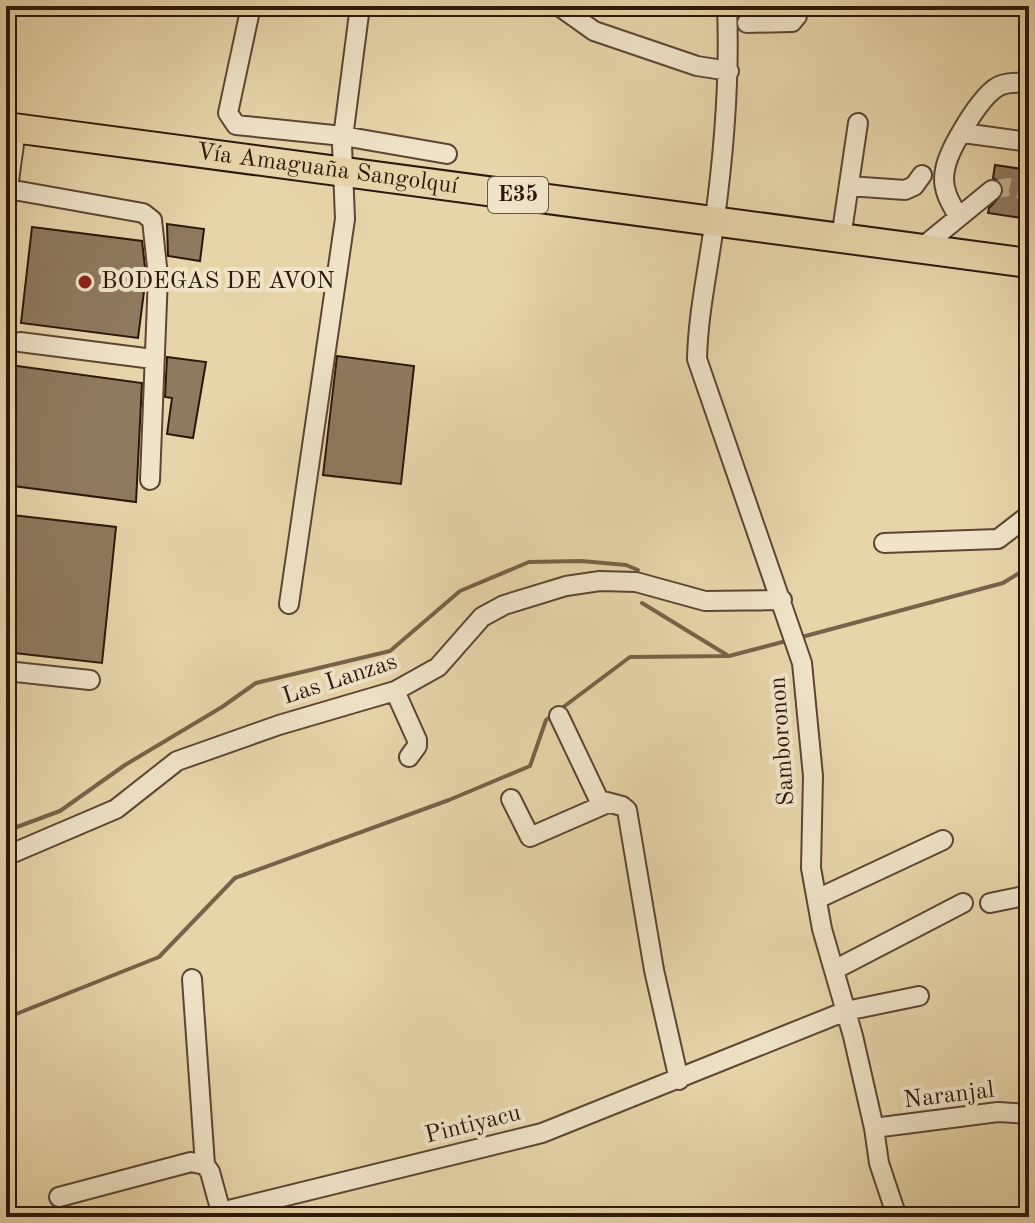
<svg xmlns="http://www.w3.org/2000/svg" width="1035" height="1223" viewBox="0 0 1035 1223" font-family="'Old Standard TT',serif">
<rect width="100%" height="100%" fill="#e7d5aa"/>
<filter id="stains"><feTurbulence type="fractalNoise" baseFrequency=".0025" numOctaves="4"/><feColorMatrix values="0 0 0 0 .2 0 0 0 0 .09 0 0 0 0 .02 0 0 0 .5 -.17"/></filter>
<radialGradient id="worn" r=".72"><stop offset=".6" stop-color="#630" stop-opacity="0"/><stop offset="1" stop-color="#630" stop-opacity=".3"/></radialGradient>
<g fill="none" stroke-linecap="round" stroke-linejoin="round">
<!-- stream -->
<path stroke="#77624a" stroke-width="4" d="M642 603 727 655
M798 638 1003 583 1029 567
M6 831 60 811 125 765 222 707 256 683 390 651 460 591 529 562 581 561 626 565 638 570
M6 1018 159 957 235 878 449 800 530 766 546 720 630 657 729 656 790 640"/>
</g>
<!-- building -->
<path fill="#8e7a5e" stroke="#2d170b" stroke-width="2" d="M995 165 1029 170V219L988 213 989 208 1003 193 1002 183 993 178Z
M167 224 204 229 200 261 168 256Z
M32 227 142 241 146 276 138 338 21 323Z
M337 356 414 366 401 484 323 475Z
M167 357 206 362 193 438 167 434 172 398 165 397Z
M10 365 142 383 136 502 6 485V398Z
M12 515 116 527 102 663 6 652V571Z"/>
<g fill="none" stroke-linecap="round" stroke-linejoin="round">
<!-- minor-tunnel -->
<path stroke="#c2af8a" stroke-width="18" stroke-dasharray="18 9" stroke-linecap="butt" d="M992 190 1008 187 1029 192"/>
<defs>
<path id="minor" d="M251 6 228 113 236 125 343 136 447 154
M559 6 594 31 697 66 729 71
M727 6C730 79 724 153 714 225 708 270 698 314 697 359L802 663 813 776 811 868 822 929 853 1036 874 1128 879 1163 897 1217
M747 23 792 22 797 16 798 6
M963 133 1029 142
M849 186 905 190 914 186 922 175
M8 189 143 213 152 220 158 276 150 480
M6 203 16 129
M959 217C950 203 941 188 945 170 948 150 977 103 993 90 1003 81 1017 83 1029 83
M841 238 858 123
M920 249 992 190
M20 342 153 359
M884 543 998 539 1029 515
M289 604 345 219 342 145 360 6
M6 671 90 680
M395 691 417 740V746L409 757
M559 716 599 800 622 806 627 810 654 970 679 1080
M511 799 530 837 608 803
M6 856 116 809 177 761 279 725 395 691 438 667 482 617 504 605 566 586 600 581 636 582 705 601 782 600
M817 899 943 840
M990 903 1029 895
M834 970 963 903
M192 979 205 1165
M874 1128 998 1112 1029 1114
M59 1197 191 1162 205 1165 210 1172 221 1212 542 1133 846 1011 919 996"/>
<g id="highway">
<path id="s1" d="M6 127 1029 263"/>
</g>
</defs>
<!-- minor casing -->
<use href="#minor" stroke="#5c4633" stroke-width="22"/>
<!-- highway casing -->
<use href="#highway" stroke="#2d170b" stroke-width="32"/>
<!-- minor -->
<use href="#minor" stroke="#efe4c8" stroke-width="18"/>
<!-- highway -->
<use href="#highway" stroke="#e7d5aa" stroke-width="28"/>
</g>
<!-- markers -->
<circle fill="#8f2418" stroke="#efe4c8" stroke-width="3" cx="85" cy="282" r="8"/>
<g text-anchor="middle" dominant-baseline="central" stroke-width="8" stroke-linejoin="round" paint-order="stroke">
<!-- shield labels -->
<rect fill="#efe4c8" stroke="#675444" stroke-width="2" x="488" y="177" width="60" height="36" rx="6"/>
<g font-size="22" font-weight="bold" fill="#2d170b">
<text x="518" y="195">E35</text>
</g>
<!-- street labels -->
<g font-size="24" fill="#2d170b" stroke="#efe4c8">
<text stroke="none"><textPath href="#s1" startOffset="324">Vía Amaguaña Sangolquí</textPath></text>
<text transform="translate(340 680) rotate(-18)">Las Lanzas</text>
<text transform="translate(783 741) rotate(-94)">Samboronon</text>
<text transform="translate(949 1096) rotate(-7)">Naranjal</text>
<text transform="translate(473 1125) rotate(-14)">Pintiyacu</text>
</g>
<!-- poi labels -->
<g font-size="24" fill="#2d170b" stroke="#efe4c8" text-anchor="start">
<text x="101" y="282">BODEGAS DE AVON</text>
</g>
</g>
<!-- margin -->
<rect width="1035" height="1223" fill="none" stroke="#e7d5aa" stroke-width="32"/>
<rect x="8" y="8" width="1019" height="1207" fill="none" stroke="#2d170b" stroke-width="4"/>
<rect x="16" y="16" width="1003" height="1191" fill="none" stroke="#2d170b" stroke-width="2"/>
<rect width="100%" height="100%" filter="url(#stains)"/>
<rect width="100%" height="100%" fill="url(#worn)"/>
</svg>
